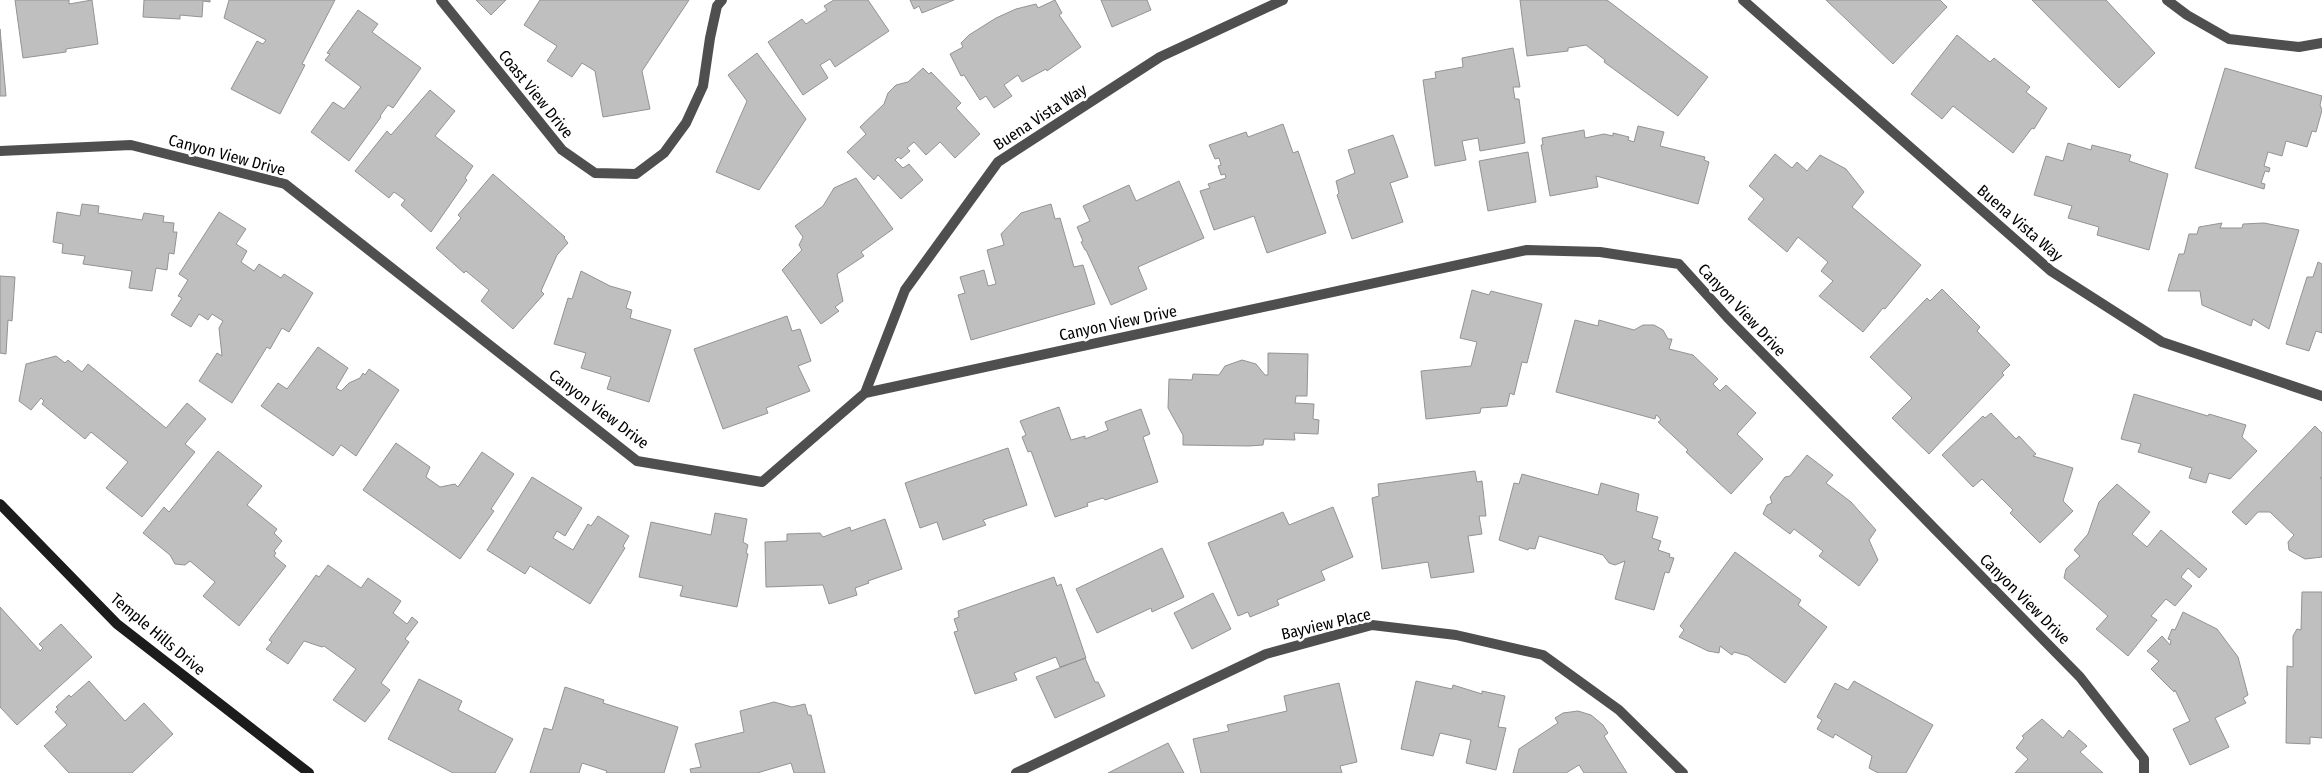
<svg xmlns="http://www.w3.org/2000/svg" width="2322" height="773" viewBox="0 0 2322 773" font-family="'Fira Sans Condensed',sans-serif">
<rect width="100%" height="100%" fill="#fff"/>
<!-- building -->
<path fill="#bfbfbf" stroke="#939393" d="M15 0H69V4L92 0 98 44 66 49V52L23 58Z
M144 0H210V2L203 1 202 17 180 15V19L143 17Z
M229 0H335L302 64 305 65 280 114 231 89 257 41 263 44 266 40 224 18Z
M476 0H506L491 15Z
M540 0H689L642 71 650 109 603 117 595 71 582 63 572 77 547 61 557 46 524 25Z
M834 0H868L889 31 835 67 830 59 820 65 828 78 803 95 768 42 802 19 806 24 827 10 824 6Z
M910 0H954L922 13 919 6 914 9Z
M1055 0 1062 13 1059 15 1081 47 1047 71 1046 69 1022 82 1018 75 1004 85 1012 96 994 108 986 96 980 100 964 75 961 76 950 54 963 47 961 43 969 35 996 18 1016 9 1036 4 1038 8Z
M1101 0H1147L1151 10 1112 27Z
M1520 0H1607L1708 77 1678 116 1604 62 1605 60 1586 45 1568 48V51L1527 56Z
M1826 0H1940L1947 7 1893 64Z
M2032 0H2106L2155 53 2119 88Z
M358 10 378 24 372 32 421 68 393 108 388 105 380 116 381 117 349 161 311 132 333 102 344 109 361 87 325 60 330 54 327 53Z
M0 29 6 96H0Z
M1957 35 1990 62 1994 58 2030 87 2026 92 2047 108 2034 129 2032 128 2013 153 1953 106 1942 119 1911 94Z
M1513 48 1520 87H1513L1515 99H1519L1525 143 1480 151 1478 138 1462 141 1466 160 1435 166 1423 80 1436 78 1435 72 1463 67 1462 58Z
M757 53 806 119 759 190 716 172 747 101 728 75Z
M923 68 929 74 931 72 961 103 956 108 980 134 955 158 940 142 926 155 914 142 907 148 910 151 901 159 898 157 895 160 903 168 909 164 923 180 901 199 878 175 874 180 847 152 866 134 860 127 884 104 888 93 896 85 908 82Z
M2225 68 2322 96 2320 105 2322 110 2316 132 2312 131 2307 147 2286 141 2282 156 2268 152 2264 166 2270 168 2269 172 2265 171 2261 183 2265 184 2264 189 2195 168Z
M430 90 455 111 435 136 473 166 465 178 467 180 431 232 401 205 405 200 394 192 389 198 355 171 387 131 391 135Z
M1283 124 1293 153 1298 151 1326 233 1267 253 1254 216 1214 230 1200 191 1210 188 1208 184 1226 178 1225 174 1221 175 1218 166 1221 165 1219 158 1215 159 1209 145 1246 132 1248 137Z
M1638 126 1664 132 1660 146 1705 157 1704 160 1709 162 1698 204 1596 176 1598 187 1550 196 1541 145H1543L1542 138 1584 130 1585 138 1604 134 1613 136V133L1629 137 1628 140 1634 142Z
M1393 135 1408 177 1390 183 1403 222 1352 239 1337 195 1339 193 1336 181 1355 173 1348 150Z
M2068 143 2091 150 2092 145 2131 155 2129 161 2168 174 2149 250 2097 235 2099 227 2068 218 2072 206 2034 195 2046 156 2063 161Z
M1528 152 1536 202 1488 211 1479 161Z
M1775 154 1792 168 1797 162 1807 171 1820 155 1846 169 1864 192 1852 207 1921 265 1885 309 1883 308 1863 332 1819 296 1833 281 1821 271 1828 262 1798 237 1787 252 1748 219 1764 199 1749 186Z
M493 174 565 237 564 238 568 243 557 255 541 291 544 294 513 329 481 301 489 290 466 271 464 273 436 248 461 218 458 215Z
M856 178 893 229 861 252 864 256 837 274 843 301 835 307 839 311 821 324 782 270 802 250 799 245 803 237 795 226 823 206 834 188Z
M1179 181 1204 238 1138 267 1147 289 1111 305 1086 250H1085L1081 242 1083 241 1077 227 1090 221 1083 206 1129 185 1136 201Z
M82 204 99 206 98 213 142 220 144 213 164 216 163 222 174 223 173 232H177L174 254 169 253 167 270 156 268 152 291 129 288 132 271 83 264 85 256 62 253 63 244 53 242 57 212 80 216Z
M1051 204 1055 219 1060 218 1074 267 1083 265 1095 304 971 340 958 295 965 293 960 277 984 270 988 286 996 284 987 250 1004 245 1001 234 1021 213Z
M219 212 246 229 236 244 247 251 241 262 254 271 259 264 281 278 284 274 313 293 289 332 282 328 270 349 267 347 232 403 199 381 217 353 222 356 219 328 223 321 212 314 208 320 199 314 191 327 171 315 182 298 178 296 188 280 179 274Z
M2222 223 2220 228H2242L2243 224 2264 223 2299 230 2269 329 2253 319 2251 326 2202 305 2200 291H2168L2179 254H2184L2189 234H2197L2199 227Z
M2318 262 2322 264V333L2316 331 2309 351 2286 344 2307 277H2313Z
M581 271 610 286 631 292 626 308 632 310 630 318 671 330 649 402 607 389 611 377 581 368 586 353 554 344 568 298 572 299Z
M0 276 15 277 12 321 8 320 6 354 0 353Z
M1942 289 1980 327 1977 331 2010 365 2002 373 2004 375 1929 454 1892 418 1912 398 1870 357 1927 298 1930 301Z
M1472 290 1489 295 1491 291 1542 304 1527 363 1522 362 1514 395 1510 393 1507 406 1481 408 1480 413 1426 419 1421 371 1471 366 1477 342 1460 338Z
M787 316 792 331 800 329 811 361 798 366 810 391 766 408 768 413 723 429 694 349Z
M1575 320 1598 326 1599 320 1634 330 1643 325H1654L1663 330 1668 339H1672L1669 349 1693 355 1718 379 1713 384 1720 391 1726 385 1756 413 1737 434 1763 459 1731 494 1686 452 1688 450 1658 422 1661 420 1658 416 1656 415 1655 419 1556 392Z
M318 347 348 368 336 388 341 391 349 383 360 378 363 373 365 375 369 369 399 390 356 456 341 445 333 456 261 406 278 383 287 389Z
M1268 353 1308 354 1307 396H1296L1295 403 1314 404 1313 419 1319 420 1318 434 1294 433 1295 440 1264 439 1263 445 1249 446 1183 445V435L1168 408 1169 379 1192 380 1193 374 1219 375 1225 366 1242 360 1256 364 1265 375H1268Z
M56 356 65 363 68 360 82 372 88 364 166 428 187 403 206 419 185 444 195 452 142 517 106 488 128 462 91 432 85 439 42 404 44 401 41 398 31 410 19 401 26 364Z
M2134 394 2208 416 2209 414 2246 425 2242 437 2257 451 2230 479 2209 473 2206 483 2189 478 2192 468 2138 452 2141 444 2121 439Z
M1059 407 1071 440 1085 436V439L1108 430 1105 422 1141 409 1150 434 1143 437 1158 482 1105 500 1103 498 1087 503 1088 506 1055 517 1031 451 1028 452 1022 437 1026 435 1020 421Z
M1991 413 2016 439 2019 436 2036 454 2033 456 2073 468 2063 501 2073 511 2040 543 2010 513 2013 510 1982 479 1973 487 1942 455 1983 416 1985 418Z
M2315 426 2322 433V477L2320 478 2322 479V557L2305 559 2289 550 2288 542 2294 535 2270 512H2258L2246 525 2232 512Z
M396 443 430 467 426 477 440 487 455 484 458 487 482 452 514 474 491 509 494 511 460 559 363 490Z
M1008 448 1027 505 983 520 986 525 943 540 937 522 920 528 905 483Z
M218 451 262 486 247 505 277 529 274 533 282 541 274 551 276 553 274 556 286 566 239 626 203 596 215 582 190 561 185 565 175 564 170 555 143 533 164 507 169 512Z
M1807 455 1833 475 1826 483 1851 502 1876 530 1869 540 1878 560 1859 586 1819 556 1823 551 1794 529 1790 534 1763 514 1767 505 1772 503 1770 497 1785 477 1790 476Z
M1475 471 1477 482 1482 481 1486 516H1479L1482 534 1468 536 1474 572 1431 578 1428 562 1382 569 1372 498 1379 496 1378 484Z
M1522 474 1598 495 1601 483 1639 494 1636 511 1658 517 1652 538 1661 541 1658 550 1670 554 1669 557 1674 558 1669 573 1665 572 1654 610 1615 599 1625 561 1615 565 1609 563 1603 555 1539 536 1535 549 1529 548 1528 550 1499 540 1514 483 1519 484Z
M532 477 582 508 565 536 557 531 553 538 573 550 588 524 591 526 598 516 629 536 623 546 625 548 590 604 530 566 525 574 487 550Z
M2117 484 2150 512 2132 534 2147 547 2161 530 2207 569 2199 578 2188 568 2181 577 2192 586 2175 606 2166 599 2151 616 2157 620 2128 656 2096 629 2108 616 2064 578 2066 569 2080 556 2074 550 2088 534 2099 502Z
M1333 507 1353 557 1321 571 1325 580 1277 600 1279 605 1250 617 1248 612 1238 616 1208 543 1283 512 1289 525Z
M715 513 747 519 743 542 748 545 746 553 748 554 737 607 680 596 683 586 639 577 651 522 711 535Z
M885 519 902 569 868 581 869 583 855 588 857 595 829 604 823 585 766 587 765 542 787 541V534L820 533 823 537 850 527 851 531Z
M1162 548 1184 597 1152 612 1151 608 1097 633 1076 589Z
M1735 552 1801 600 1798 605 1827 627 1785 683 1748 656 1734 652 1732 655 1720 646 1719 653 1708 651 1679 637 1684 630 1680 626Z
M328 565 361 588 368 578 401 601 393 613 407 624 412 617 418 622 405 639 409 642 381 683 390 690 365 722 333 700 356 669 324 646 322 647 304 641 288 664 266 649 272 642 269 640 316 575 319 577Z
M1054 577 1057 586 1061 584 1086 658 1060 667 1056 657 1014 673 1017 680 975 694 954 632 958 631 954 619 959 617 958 611Z
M2302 592H2322V738L2310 737V744L2286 743 2287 666 2293 667V636L2297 629 2301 630Z
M1213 593 1231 629 1192 649 1174 613Z
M0 607 40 651 43 648 39 644 61 624 92 657 17 725 0 707Z
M2183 612 2217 629 2238 657 2248 695 2243 698 2246 703 2215 718 2229 747 2190 765 2173 729 2190 721 2175 690 2174 692 2151 669 2159 661 2147 651 2162 636 2170 645 2171 640 2168 639 2172 629 2175 630Z
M1085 658 1095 682H1098L1105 696 1055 718 1036 677Z
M419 679 462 701 458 710 513 739 495 773H453L388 739Z
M89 681 125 721 144 703 173 734 132 773H69L44 746 67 725 55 712 58 709 56 707 69 695 71 697Z
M1416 681 1452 689 1453 685 1482 694V691L1505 696 1498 727 1506 728 1496 770 1466 763 1471 740 1440 733 1433 756 1401 749Z
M1854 681 1933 725 1906 773H1878L1869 768 1872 756 1835 734 1833 738 1817 729 1822 720 1817 717 1835 683 1848 690Z
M1339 683 1357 762 1340 766 1342 773H1201L1193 739 1229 731 1227 725 1287 711 1284 696Z
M565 687 604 700 603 703 678 727 664 773H606L607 771 582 763 579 773H530L544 728 552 730Z
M774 702 792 707 805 704 808 715H811L825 773H794L791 763 757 773H691L690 769 701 767 695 744 744 732 740 711Z
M1578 711 1591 715 1603 725 1608 733 1604 736 1627 773H1584L1579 765 1566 773H1513L1519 749 1558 723 1555 718 1563 713Z
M2042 719 2063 738 2069 730 2087 746 2080 752 2103 773H2015L2028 759 2016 748 2024 738 2022 736Z
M1168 743 1184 773H1108Z"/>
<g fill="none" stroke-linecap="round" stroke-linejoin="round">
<!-- street -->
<path stroke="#4f4f4f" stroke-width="10" d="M441 0 562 150 595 173 636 174 664 153 686 123 703 86 710 38 717 6 722 0
M1743 0 2051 271 2162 342 2322 396
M2167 0 2187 15 2229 39 2299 47 2322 43
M0 151 131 145 285 184 637 461 762 482 865 393 1527 250 1600 252 1679 264 1727 317 2080 677 2144 759V773
M865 393 905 290 998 162 1160 57 1283 0
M1016 773 1266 654 1372 625 1456 635 1543 655 1619 710 1683 773"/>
<!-- secondary -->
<path stroke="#1c1c1c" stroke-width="10" d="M0 504 117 624 309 773"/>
</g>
<g text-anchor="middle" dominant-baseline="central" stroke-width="5" stroke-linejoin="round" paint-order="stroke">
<!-- street labels -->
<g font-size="16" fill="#000" stroke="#fff">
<text transform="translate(536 94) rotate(51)">Coast View Drive</text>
<text transform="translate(1040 117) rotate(-33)">Buena Vista Way</text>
<text transform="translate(227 155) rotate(15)">Canyon View Drive</text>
<text transform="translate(2020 223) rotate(41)">Buena Vista Way</text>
<text transform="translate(1742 310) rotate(47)">Canyon View Drive</text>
<text transform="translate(1118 323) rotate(-12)">Canyon View Drive</text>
<text transform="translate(599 409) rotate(37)">Canyon View Drive</text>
<text transform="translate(2025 599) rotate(45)">Canyon View Drive</text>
<text transform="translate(1326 624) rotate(-13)">Bayview Place</text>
<text transform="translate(158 634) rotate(40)">Temple Hills Drive</text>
</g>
</g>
</svg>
